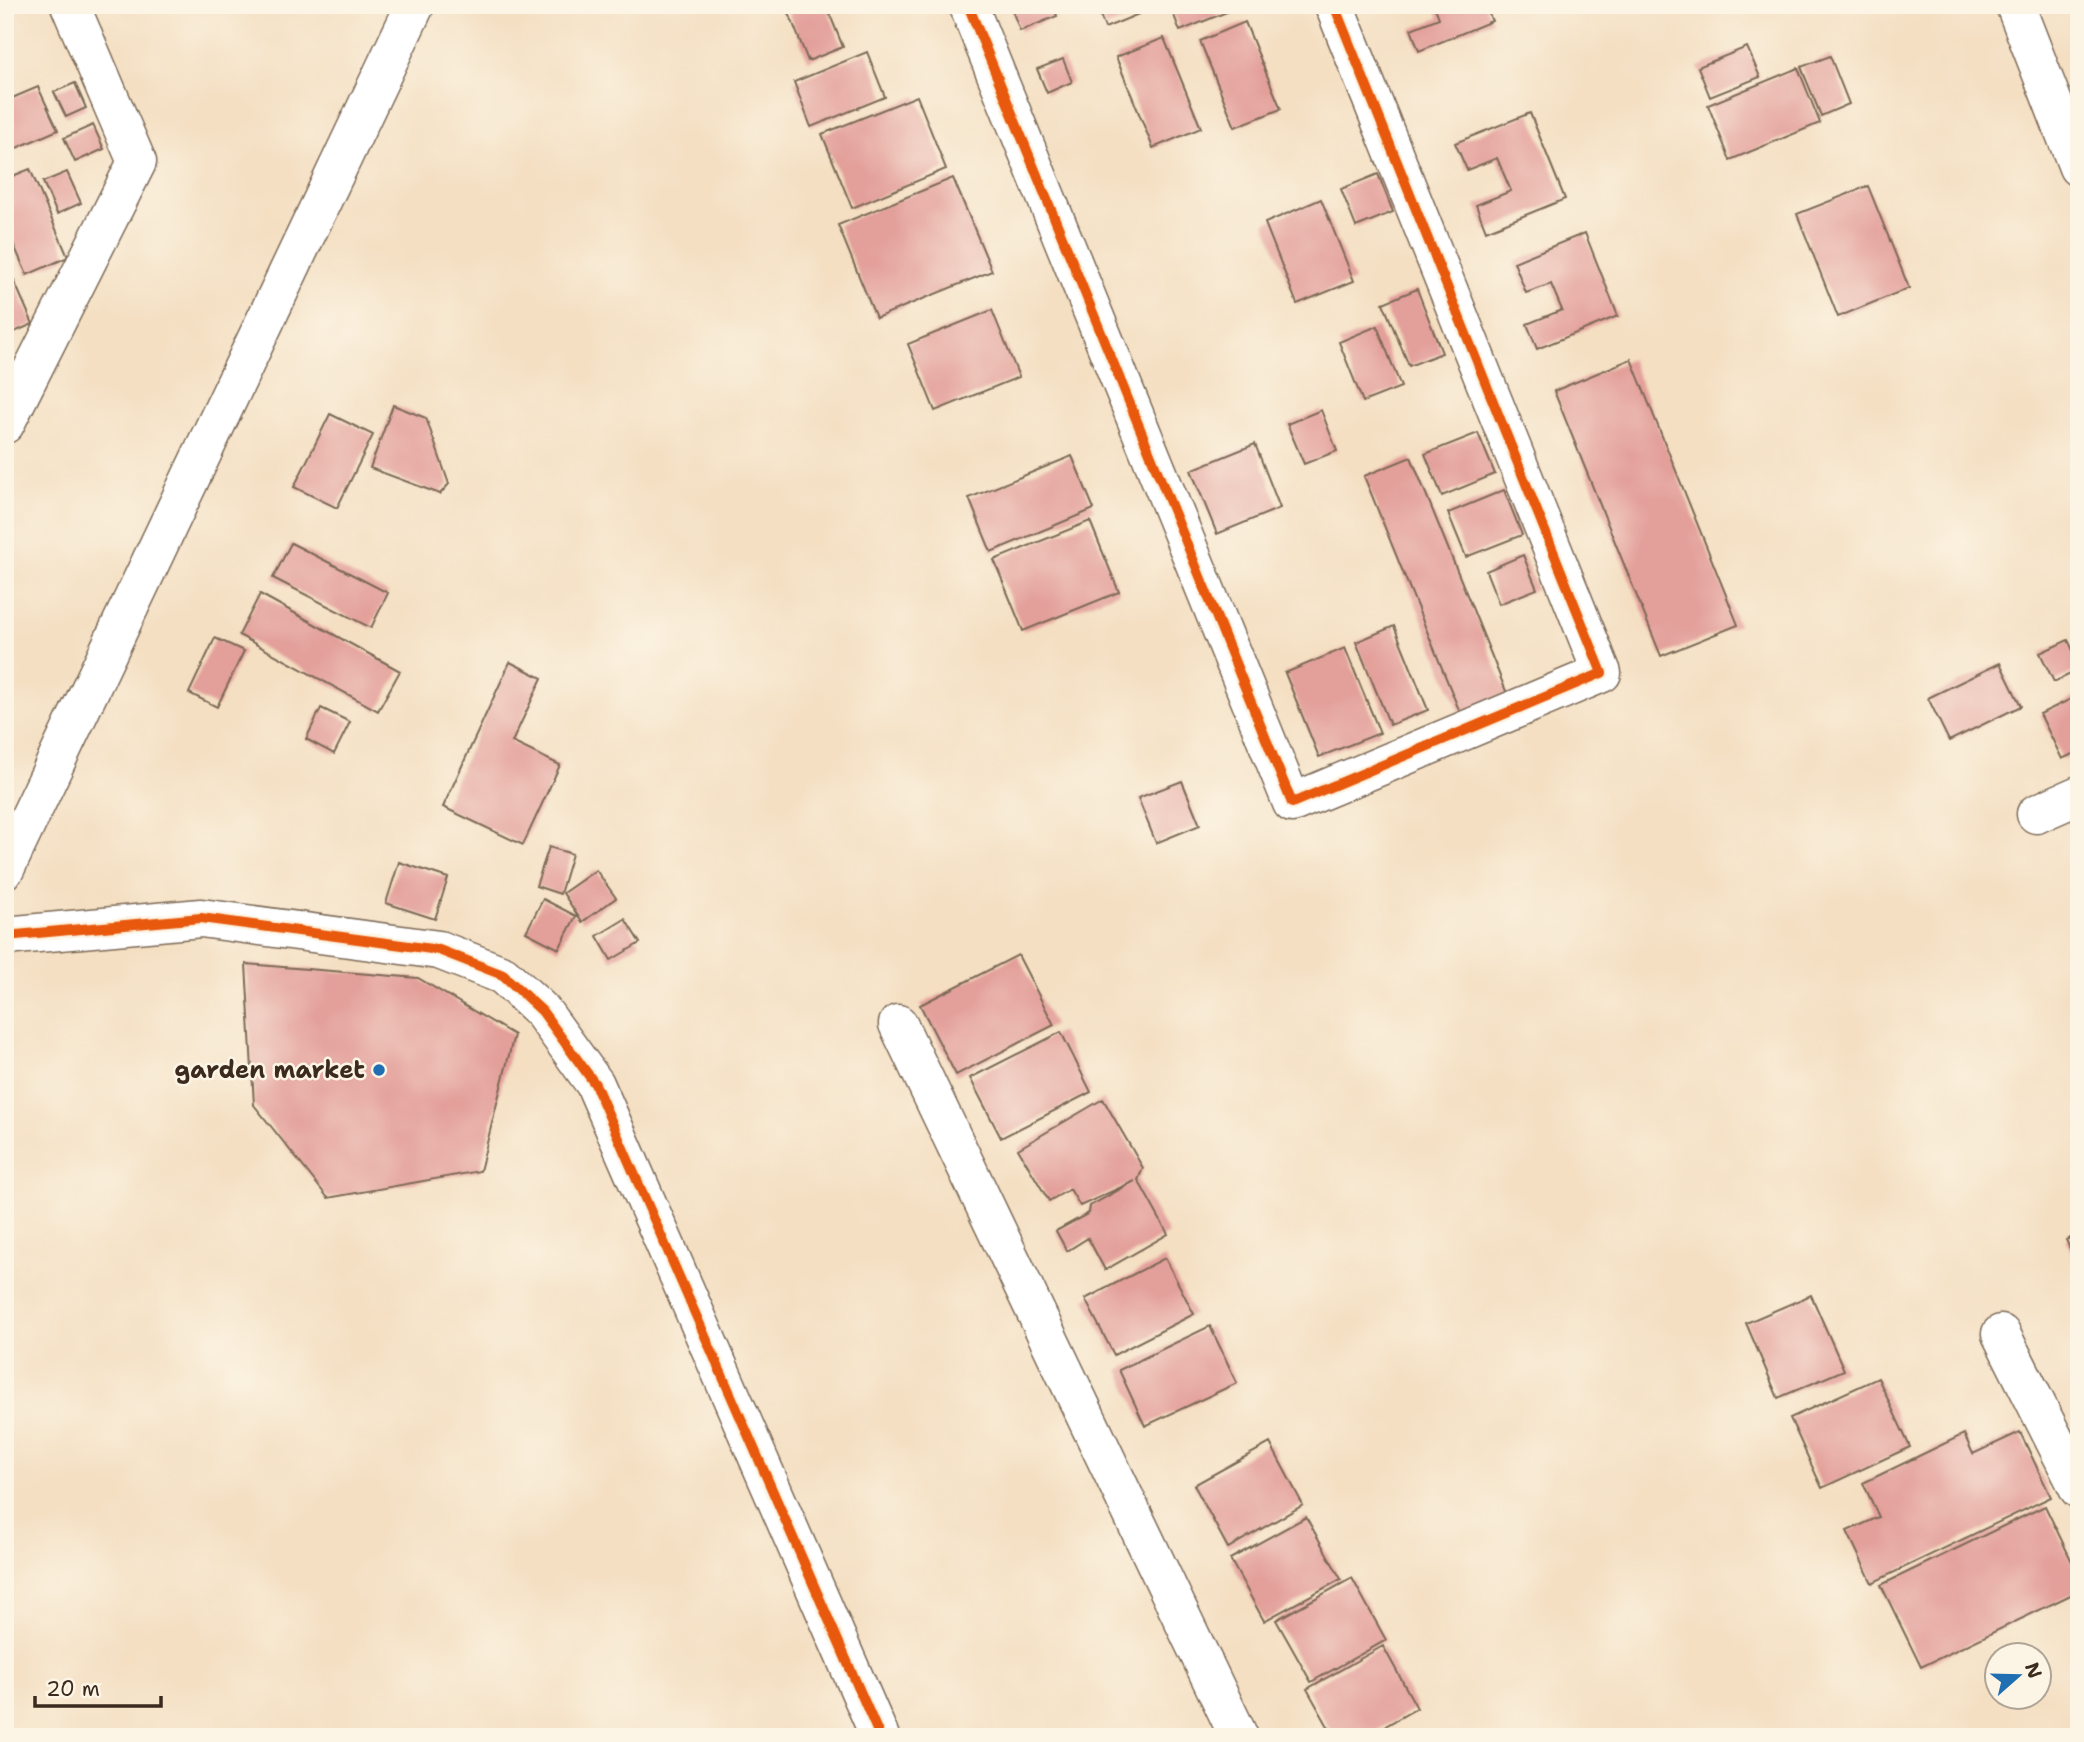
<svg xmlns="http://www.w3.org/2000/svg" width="2084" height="1742" viewBox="0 0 2084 1742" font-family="'Shantell Sans',sans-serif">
<rect width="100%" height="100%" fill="#fcf5e5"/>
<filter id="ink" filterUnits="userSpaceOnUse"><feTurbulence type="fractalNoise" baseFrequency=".0143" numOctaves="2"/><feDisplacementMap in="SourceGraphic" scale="14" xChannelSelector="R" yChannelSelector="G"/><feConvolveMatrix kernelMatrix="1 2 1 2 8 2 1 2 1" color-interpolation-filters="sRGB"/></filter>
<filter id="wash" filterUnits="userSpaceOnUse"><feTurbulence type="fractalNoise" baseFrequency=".00686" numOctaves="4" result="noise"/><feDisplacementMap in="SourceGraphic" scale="28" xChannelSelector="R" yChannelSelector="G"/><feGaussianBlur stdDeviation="1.57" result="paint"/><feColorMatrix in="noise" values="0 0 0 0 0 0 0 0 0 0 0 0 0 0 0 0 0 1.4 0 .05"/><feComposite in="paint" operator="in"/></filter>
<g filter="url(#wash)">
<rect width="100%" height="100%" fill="#f4dfc2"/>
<g id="blocks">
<!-- building -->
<path fill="#e39f9a" d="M808 5H826L843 47 808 61 789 13Z
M1010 5H1053L1057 16 1020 31Z
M1096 5H1149L1151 9 1105 28Z
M1170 5H1244L1180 31Z
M1434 5H1485L1492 21 1419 51 1411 29 1439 18Z
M1245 22 1281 109 1235 127 1200 41Z
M1164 38 1201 128 1153 148 1116 57Z
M1747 47 1760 77 1710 97 1698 67Z
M867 52 885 97 811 127 794 82Z
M1830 56 1849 104 1821 116 1801 67Z
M1063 59 1072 82 1047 93 1037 69Z
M1798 68 1820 123 1730 160 1708 105Z
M75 83 86 108 66 117 54 92Z
M38 87 58 130 5 153V101Z
M917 96 946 169 852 208 822 134Z
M1530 113 1565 199 1486 231 1476 205 1511 191 1497 158 1467 170 1455 143Z
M93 125 104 149 75 162 64 138Z
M30 169 68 257 27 275 5 225V179Z
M67 172 81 203 57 214 43 182Z
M1378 174 1393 212 1356 227 1341 189Z
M953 178 992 271 876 318 838 225Z
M1868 186 1909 288 1838 317 1797 214Z
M1321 199 1354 281 1297 304 1265 223Z
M1585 233 1618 316 1537 349 1527 324 1562 310 1551 284 1526 293 1514 262Z
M5 260 33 324 5 336Z
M1417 289 1442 353 1409 366 1383 303Z
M992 310 1019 377 935 411 908 344Z
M1377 326 1401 387 1363 402 1339 342Z
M1631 359 1738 625 1661 656 1554 391Z
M393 405 426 418 449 484 440 494 370 468Z
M1321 410 1337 451 1304 464 1287 424Z
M330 414 373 435 337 508 294 487Z
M1478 433 1495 474 1442 496 1425 454Z
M1255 444 1280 508 1217 534 1191 470Z
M1072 456 1094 509 991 552 969 498Z
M1411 457 1510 701 1463 720 1364 476Z
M1504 490 1522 535 1466 557 1448 513Z
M1090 521 1119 592 1023 631 994 560Z
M291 543 388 593 371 628 273 578Z
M1523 555 1537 589 1499 604 1486 571Z
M260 594 400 671 378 711 239 635Z
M1394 626 1428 710 1390 725 1356 642Z
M215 638 244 651 217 707 189 693Z
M2068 640 2079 663V670L2054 682 2040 653Z
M1345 648 1380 733 1319 757 1285 673Z
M510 662 542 678 512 742 560 765 523 845 443 807Z
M2000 663 2021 706 1949 741 1928 698Z
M2079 695V751L2062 759 2040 714Z
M321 708 350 722 334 754 306 739Z
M1182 781 1200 825 1156 843 1138 798Z
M549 847 572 854 560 894 536 886Z
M399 862 448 878 435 919 386 903Z
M596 870 616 898 582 922 563 893Z
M543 899 576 916 559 949 526 932Z
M625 919 640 943 611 960 597 936Z
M1018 955 1054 1025 956 1075 920 1005Z
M246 964 418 978 514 1035 480 1171 328 1198 254 1105Z
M1061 1032 1091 1092 1001 1138 970 1078Z
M1103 1099 1143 1168 1138 1180 1168 1234 1105 1270 1088 1238 1067 1251 1056 1231 1089 1213 1090 1206 1135 1181 1080 1206 1070 1189 1049 1201 1018 1149Z
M2079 1234V1268L2066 1240Z
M1165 1258 1194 1314 1114 1355 1085 1299Z
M1811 1295 1844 1370 1778 1398 1746 1323Z
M1210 1326 1237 1383 1145 1426 1119 1370Z
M1878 1378 1910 1447 1822 1488 1790 1418Z
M2020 1432 2051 1497 1872 1583 1847 1531 1879 1517 1863 1483 1964 1434 1973 1454Z
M1270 1443 1303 1505 1228 1548 1194 1485Z
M2045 1506 2079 1576V1591L1921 1667 1881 1585Z
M1306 1517 1341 1579 1264 1621 1230 1559Z
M1352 1578 1386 1640 1311 1682 1276 1620Z
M1383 1646 1417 1708 1366 1737H1334L1307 1689Z"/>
</g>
</g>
<g filter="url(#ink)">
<use href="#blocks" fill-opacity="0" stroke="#7c6957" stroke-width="2"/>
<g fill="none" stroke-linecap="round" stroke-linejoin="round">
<defs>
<path id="minor" d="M968 5 1292 803 1602 673 1334 5
M2015 5 2078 167
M5 424 137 162 70 5
M2036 814 2079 795
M5 869 415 5
M5 936 201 918 439 950 503 975 542 1011 595 1084 880 1737
M898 1024 1239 1737
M2001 1334 2079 1489"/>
</defs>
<!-- minor casing -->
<use href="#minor" stroke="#7c6957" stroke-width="41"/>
<!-- minor -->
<use href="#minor" stroke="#fff" stroke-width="38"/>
<defs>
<path id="cycleway" d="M968 5 1292 803 1602 673 1334 5
M5 936 201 918 439 950 503 975 542 1011 595 1084 880 1737"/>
</defs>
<!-- cycleway casing -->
<use href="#cycleway" stroke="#fcf5e5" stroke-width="15"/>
<!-- cycleway -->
<use href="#cycleway" stroke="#e8590c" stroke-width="10"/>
</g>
</g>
<!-- markers -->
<circle fill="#1f6fb2" stroke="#fcf5e5" stroke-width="2.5" cx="379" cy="1070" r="7"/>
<g text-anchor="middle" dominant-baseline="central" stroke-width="5" stroke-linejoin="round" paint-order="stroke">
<!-- poi labels -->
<g font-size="24" font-weight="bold" fill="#3b2a1e" stroke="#fcf5e5" text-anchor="end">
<text x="365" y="1070">garden market</text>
</g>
</g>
<!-- margin -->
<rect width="2084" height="1742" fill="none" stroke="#fcf5e5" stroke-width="28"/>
<!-- north arrow -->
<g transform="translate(2018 1676) rotate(70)"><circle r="33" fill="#fcf5e5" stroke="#afa495" stroke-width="2"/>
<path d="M0-5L12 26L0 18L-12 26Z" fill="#1f6fb2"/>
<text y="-10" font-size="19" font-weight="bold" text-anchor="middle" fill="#3b2a1e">N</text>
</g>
<!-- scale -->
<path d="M35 1696v10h126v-10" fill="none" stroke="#3b2a1e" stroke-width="3.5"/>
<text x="46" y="1696" font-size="21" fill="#3b2a1e" stroke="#fcf5e5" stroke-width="5" paint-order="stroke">20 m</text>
</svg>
